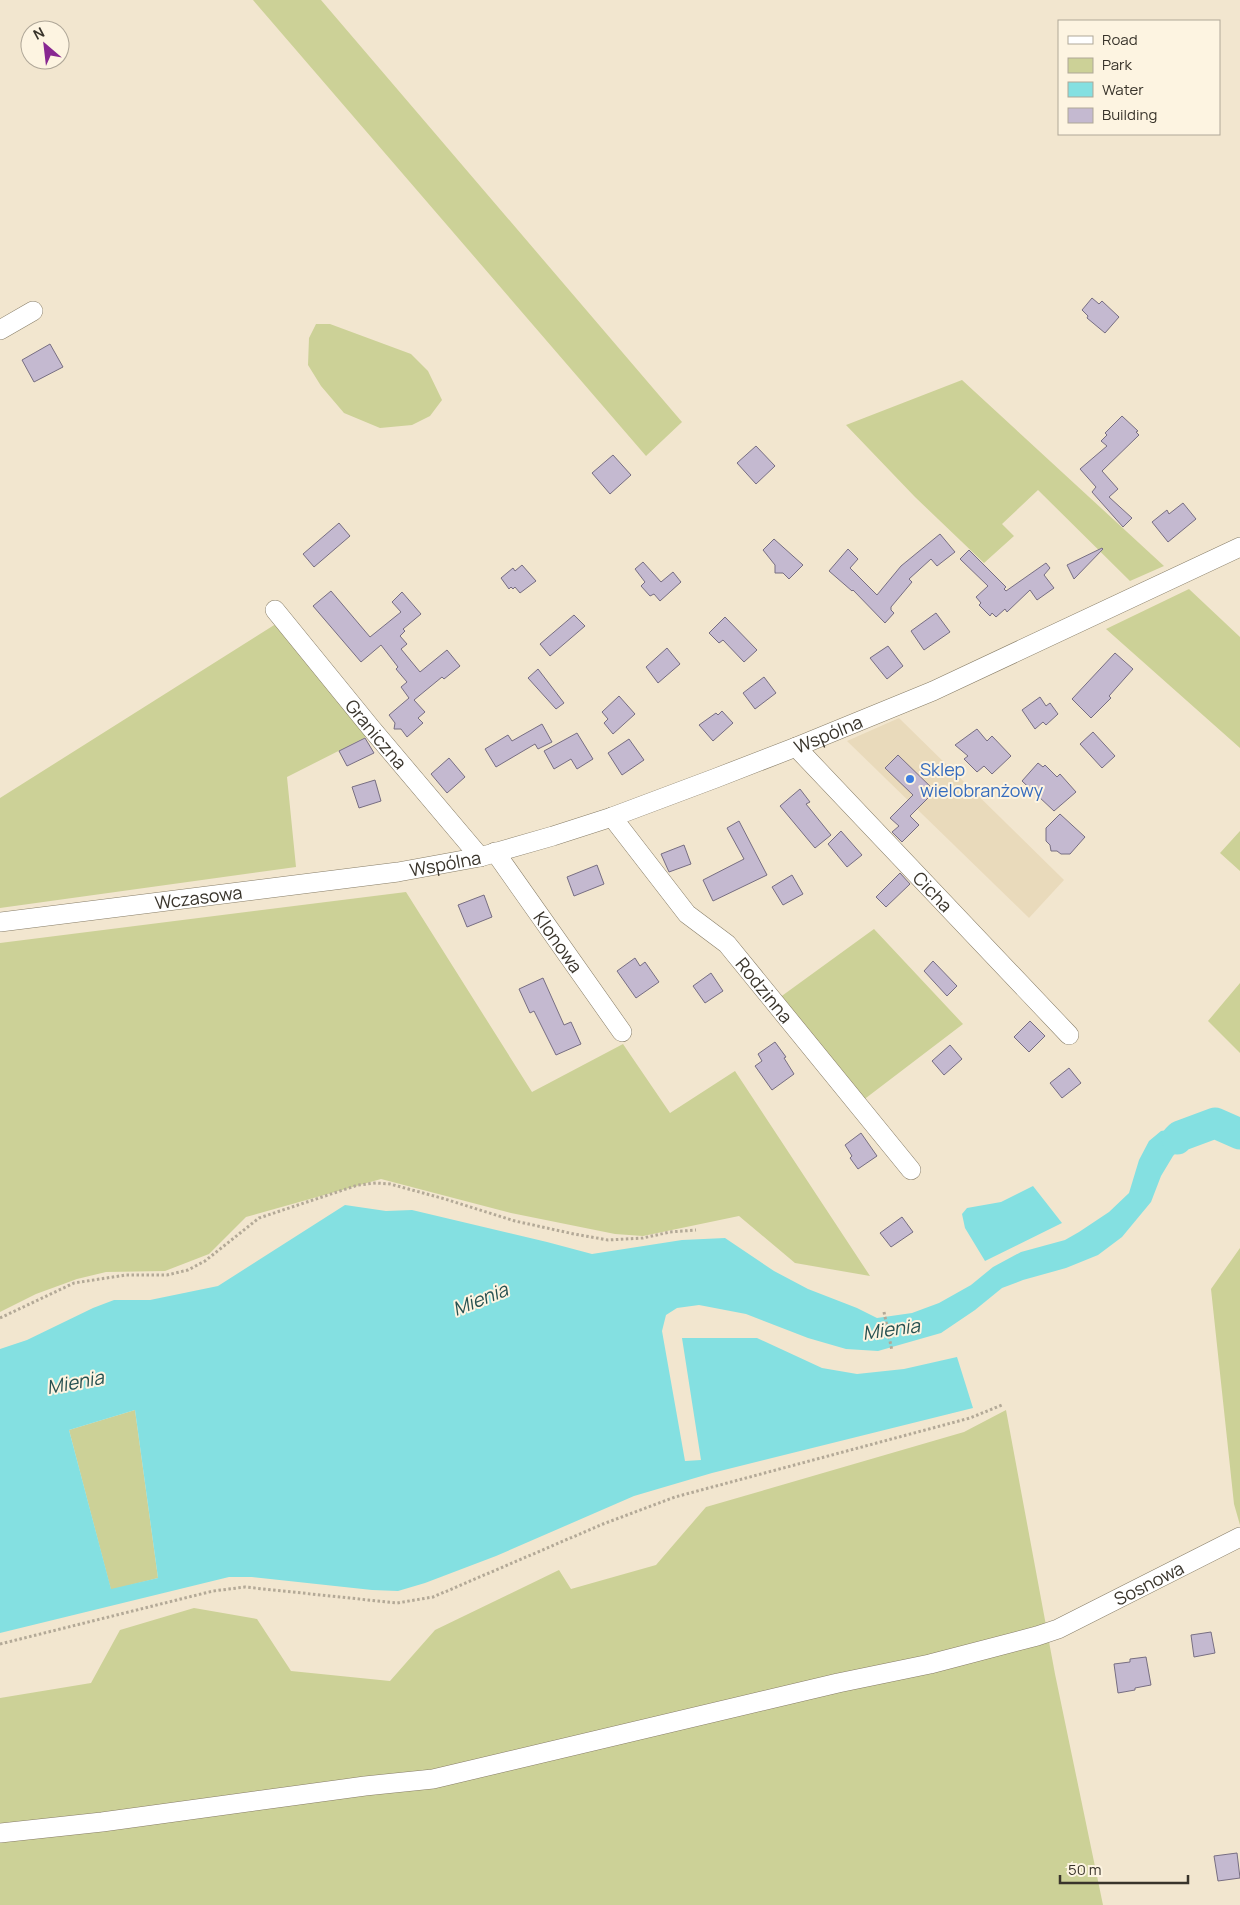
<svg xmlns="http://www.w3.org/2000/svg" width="1240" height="1905" viewBox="0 0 1240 1905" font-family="Manrope,sans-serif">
<rect width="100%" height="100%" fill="#f2e6cf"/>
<!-- built -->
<path fill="#e9dabb" d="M899 718 1064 880 1029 918 847 741Z"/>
<!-- green -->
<path fill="#ccd197" d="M253 0H321L682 422 646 456Z
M316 324H330L411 354 428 371 442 400 430 416 412 425 380 428 344 413 321 386 308 365 309 338Z
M962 380 1164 566 1130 581 1038 490 1002 524 1014 536 984 563 915 497 846 425Z
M1189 589 1240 637V748L1106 629Z
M279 622 370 735 287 777 296 867 0 908V798Z
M1240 831V871L1220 853Z
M406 892 532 1092 623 1044 670 1113 735 1071 870 1276 795 1263 739 1216 643 1236 615 1234 511 1213 381 1179 246 1217 209 1254 165 1271 106 1272 77 1279 36 1294 0 1312V943Z
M874 929 963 1024 862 1101 779 998Z
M1240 983V1053L1208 1021Z
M1240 1248V1525L1234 1504 1211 1289Z
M135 1410 158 1578 111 1590 69 1430Z
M1006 1410 1055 1674 1103 1905H0V1698L91 1683 120 1630 194 1608 257 1619 291 1671 390 1681 435 1630 559 1570 571 1589 656 1565 706 1507 964 1432Z"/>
<!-- water -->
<path fill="#84e0e1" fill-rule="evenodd" d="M1222 1115 1205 1140H1187L1173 1156 1161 1176 1151 1202 1122 1237 1098 1255 1066 1268 1023 1280 1002 1288 975 1310 941 1333 878 1351 846 1349 808 1338 746 1314 699 1305 677 1308 666 1315 662 1331 685 1461 701 1460 682 1338H757L822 1368 857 1374 904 1369 957 1357 973 1408 712 1473 634 1496 496 1556 425 1583 398 1591 372 1590 252 1577H229L0 1633V1349L27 1340 93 1308 114 1300H150L218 1286 345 1205 386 1211 412 1210 547 1242 592 1254 682 1240 725 1238 774 1271 808 1289 857 1308 877 1318 912 1313 939 1303 971 1285 993 1267 1021 1252 1065 1240 1079 1232 1109 1212 1129 1193 1139 1160 1149 1141 1161 1131 1174 1129 1194 1117ZM135 1410 158 1578 111 1589 69 1430Z
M1033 1186 1062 1223 985 1261 965 1228 962 1214 967 1208 1001 1202Z"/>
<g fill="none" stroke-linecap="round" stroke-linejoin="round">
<!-- river -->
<path stroke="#84e0e1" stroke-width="31" d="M1177 1139 1180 1136 1215 1123 1240 1134"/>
</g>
<!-- building -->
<path fill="#c4b9d0" stroke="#776e82" d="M1092 298 1099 304 1102 301 1119 317 1105 333 1087 318 1088 316 1082 310Z
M50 344 63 367 34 382 22 360Z
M1122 416 1138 431 1136 432 1139 435 1102 471 1118 489 1109 497 1132 518 1123 527 1092 492 1096 487 1080 469 1107 446 1101 441 1107 435 1105 433Z
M756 446 775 466 756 484 737 463Z
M613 455 631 475 610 494 592 473Z
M1183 503 1196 519 1168 542 1152 522 1167 510 1169 514Z
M339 523 350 536 314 567 303 554Z
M940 534 955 552 937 566 931 559 909 579 912 582 891 607V610L894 613 885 623 853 590 852 591 829 571 848 549 858 559 850 568 877 595 901 566Z
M774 539 803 565 789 579 783 573H775V565L763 550Z
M1102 548 1103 549 1074 579 1067 565Z
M969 550 1006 587 1004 589 1006 591 1046 563 1050 568 1044 575 1054 588 1037 600 1030 590 1007 612 1005 609 996 617 992 613 990 616 979 605 981 603 976 597 988 586 960 559Z
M643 562 661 582 673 572 681 582 660 601 654 594 650 596 641 586 645 582 635 569Z
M522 565 536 581 520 593 515 587 513 589 511 587 509 589 501 578 513 568 515 571Z
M331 591 370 637 401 612 392 602 402 592 421 614 403 629 405 631 400 636 407 644 401 649 420 672 447 650 460 666 444 679 442 677 414 700 425 712 418 718 423 723 407 737 401 729H394L395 723 389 715 409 698 401 687 407 682 396 669 398 667 381 645 361 662 313 606Z
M936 613 950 632 924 650 911 631Z
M574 615 585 626 550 656 540 644Z
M725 617 757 650 744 662 723 640 719 643 709 633Z
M888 646 903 666 887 679 870 658Z
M667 648 680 664 658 683 646 667Z
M1115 653 1133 669 1109 696 1111 698 1091 718 1072 699Z
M538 669 564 703 556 709 528 678Z
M764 677 776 693 755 709 743 693Z
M619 696 635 714 613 734 604 723 608 719 602 712Z
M1040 697 1046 706 1050 703 1058 714 1046 725 1043 722 1035 729 1022 710Z
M722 711 733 723 713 741 699 725 716 713 718 715Z
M542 724 552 742 538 749 535 744 496 767 485 749 508 735 512 741Z
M977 729 987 741 992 736 1011 756 992 774 984 766 977 772 964 759 968 756 955 745Z
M1093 732 1115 756 1102 768 1080 744Z
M577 733 593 759 577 769 571 759 554 769 544 751Z
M365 738 374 753 347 766 339 751Z
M629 739 644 760 622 775 608 753Z
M898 755 935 791 910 816 919 825 902 842 892 832 899 826 890 818 913 795 885 768Z
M449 758 465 777 447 793 431 774Z
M1038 763 1043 767 1045 765 1057 777 1060 774 1076 792 1054 811 1022 781Z
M375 780 381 801 359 808 352 787Z
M800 789 810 802 806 804 831 835 815 848 780 806Z
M1060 814 1085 837 1070 854H1061L1057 851H1051L1050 845 1046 841V828Z
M739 821 767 875 713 901 703 880 744 859 727 828Z
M841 831 862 855 847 867 828 844Z
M684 845 691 864 669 872 661 854Z
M597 865 604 884 574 896 567 877Z
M900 873 910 884 886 907 876 897Z
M792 875 803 894 783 905 772 887Z
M484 895 492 917 467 927 458 905Z
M635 958 640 966 645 962 659 982 636 998 617 971Z
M933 961 957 986 947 996 924 971Z
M711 973 723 991 705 1003 693 986Z
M543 978 564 1025 571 1022 581 1044 556 1055 534 1011 530 1013 519 989Z
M1030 1021 1045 1036 1029 1052 1014 1037Z
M775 1042 786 1057 784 1058 794 1074 772 1090 755 1066 762 1061 758 1054Z
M950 1045 962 1059 944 1075 932 1061Z
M1069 1068 1081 1083 1062 1098 1050 1083Z
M861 1133 877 1156 858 1169 850 1158 852 1156 845 1145Z
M902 1217 913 1232 891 1247 880 1233Z
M1211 1632 1215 1653 1194 1657 1191 1635Z
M1146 1657 1151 1685 1135 1688V1690L1118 1693 1114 1664 1130 1662V1659Z
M1237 1853 1240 1878 1218 1881 1214 1856Z"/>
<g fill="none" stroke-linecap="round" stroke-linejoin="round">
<defs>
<g id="street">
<path d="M0 330 33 311"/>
<path id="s1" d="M275 610 371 728 480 857"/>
<path id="s2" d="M796 747 1069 1035"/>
<path id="s3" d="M612 817 687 914 727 944 911 1170"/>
<path id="s4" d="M495 852 622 1032"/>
<path id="s5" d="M0 922 398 872 480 857 553 836 612 817 716 778 796 747 933 691 1240 547"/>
<path id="s6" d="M0 1833 102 1822 365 1786 433 1779 838 1683 930 1664 1037 1636 1058 1629 1240 1537"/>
</g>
</defs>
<!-- street casing -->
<use href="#street" stroke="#877d67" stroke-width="20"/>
<!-- path -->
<path stroke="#b3a997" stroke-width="3" stroke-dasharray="2.5 2.5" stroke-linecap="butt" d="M884 1312 892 1351
M0 1318 74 1283 126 1275H167L188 1270 205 1261 259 1218 358 1185 376 1183 390 1184 445 1199 515 1221 574 1234 608 1240 643 1238 670 1232 696 1230
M0 1644 213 1591 245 1587 397 1603 433 1597 603 1524 675 1497 970 1418 1002 1405"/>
<!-- street -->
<use href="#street" stroke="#fff" stroke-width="19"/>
</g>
<!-- markers -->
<circle fill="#3f7fe0" stroke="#fdf4e1" stroke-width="2" cx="910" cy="779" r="5"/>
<g text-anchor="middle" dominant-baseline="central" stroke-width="4" stroke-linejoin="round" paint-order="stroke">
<!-- street labels -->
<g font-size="18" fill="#39342b" stroke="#fdf4e1">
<text stroke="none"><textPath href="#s1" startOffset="160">Graniczna</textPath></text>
<text stroke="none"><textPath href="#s5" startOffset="854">Wspólna</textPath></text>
<text stroke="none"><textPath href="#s5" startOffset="449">Wspólna</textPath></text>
<text stroke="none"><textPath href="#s2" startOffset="199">Cicha</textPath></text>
<text stroke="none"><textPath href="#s5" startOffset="200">Wczasowa</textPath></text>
<text stroke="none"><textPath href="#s4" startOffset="110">Klonowa</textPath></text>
<text stroke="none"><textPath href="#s3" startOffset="232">Rodzinna</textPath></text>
<text stroke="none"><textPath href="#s6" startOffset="1181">Sosnowa</textPath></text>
</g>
<!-- shop labels -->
<g font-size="18" fill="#366cbe" stroke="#fdf4e1" text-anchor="start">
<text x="920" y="769">Sklep<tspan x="920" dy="21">wielobranżowy</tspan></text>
</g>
<!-- water labels -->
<g font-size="19" font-style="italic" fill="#275151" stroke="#fdf4e1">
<text transform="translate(480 1299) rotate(-22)">Mienia</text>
<text transform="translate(891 1329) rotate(-8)">Mienia</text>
<text transform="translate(75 1382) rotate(-11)">Mienia</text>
</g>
</g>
<!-- legend -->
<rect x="1058" y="20" width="162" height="115" fill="#fdf4e1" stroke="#afa798"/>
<rect x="1068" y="36" width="25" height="8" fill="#ffffff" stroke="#afa798"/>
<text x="1102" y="45" font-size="15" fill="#39342b">Road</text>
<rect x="1068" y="58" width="25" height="15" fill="#ccd197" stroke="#afa798"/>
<text x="1102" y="70" font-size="15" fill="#39342b">Park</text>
<rect x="1068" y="82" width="25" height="15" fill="#84e0e1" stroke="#afa798"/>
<text x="1102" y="95" font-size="15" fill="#39342b">Water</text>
<rect x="1068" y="108" width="25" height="15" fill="#c4b9d0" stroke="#afa798"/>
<text x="1102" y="120" font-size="15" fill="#39342b">Building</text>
<!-- north arrow -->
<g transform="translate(45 45) rotate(332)"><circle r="24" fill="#fdf4e1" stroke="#afa798"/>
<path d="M0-4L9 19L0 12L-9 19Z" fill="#882791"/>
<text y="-8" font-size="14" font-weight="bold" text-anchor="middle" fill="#39342b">N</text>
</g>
<!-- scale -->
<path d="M1060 1875v8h128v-8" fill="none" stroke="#39342b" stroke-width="2.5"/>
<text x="1068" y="1875" font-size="15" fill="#39342b" stroke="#fdf4e1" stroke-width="4" paint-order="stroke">50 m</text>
</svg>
